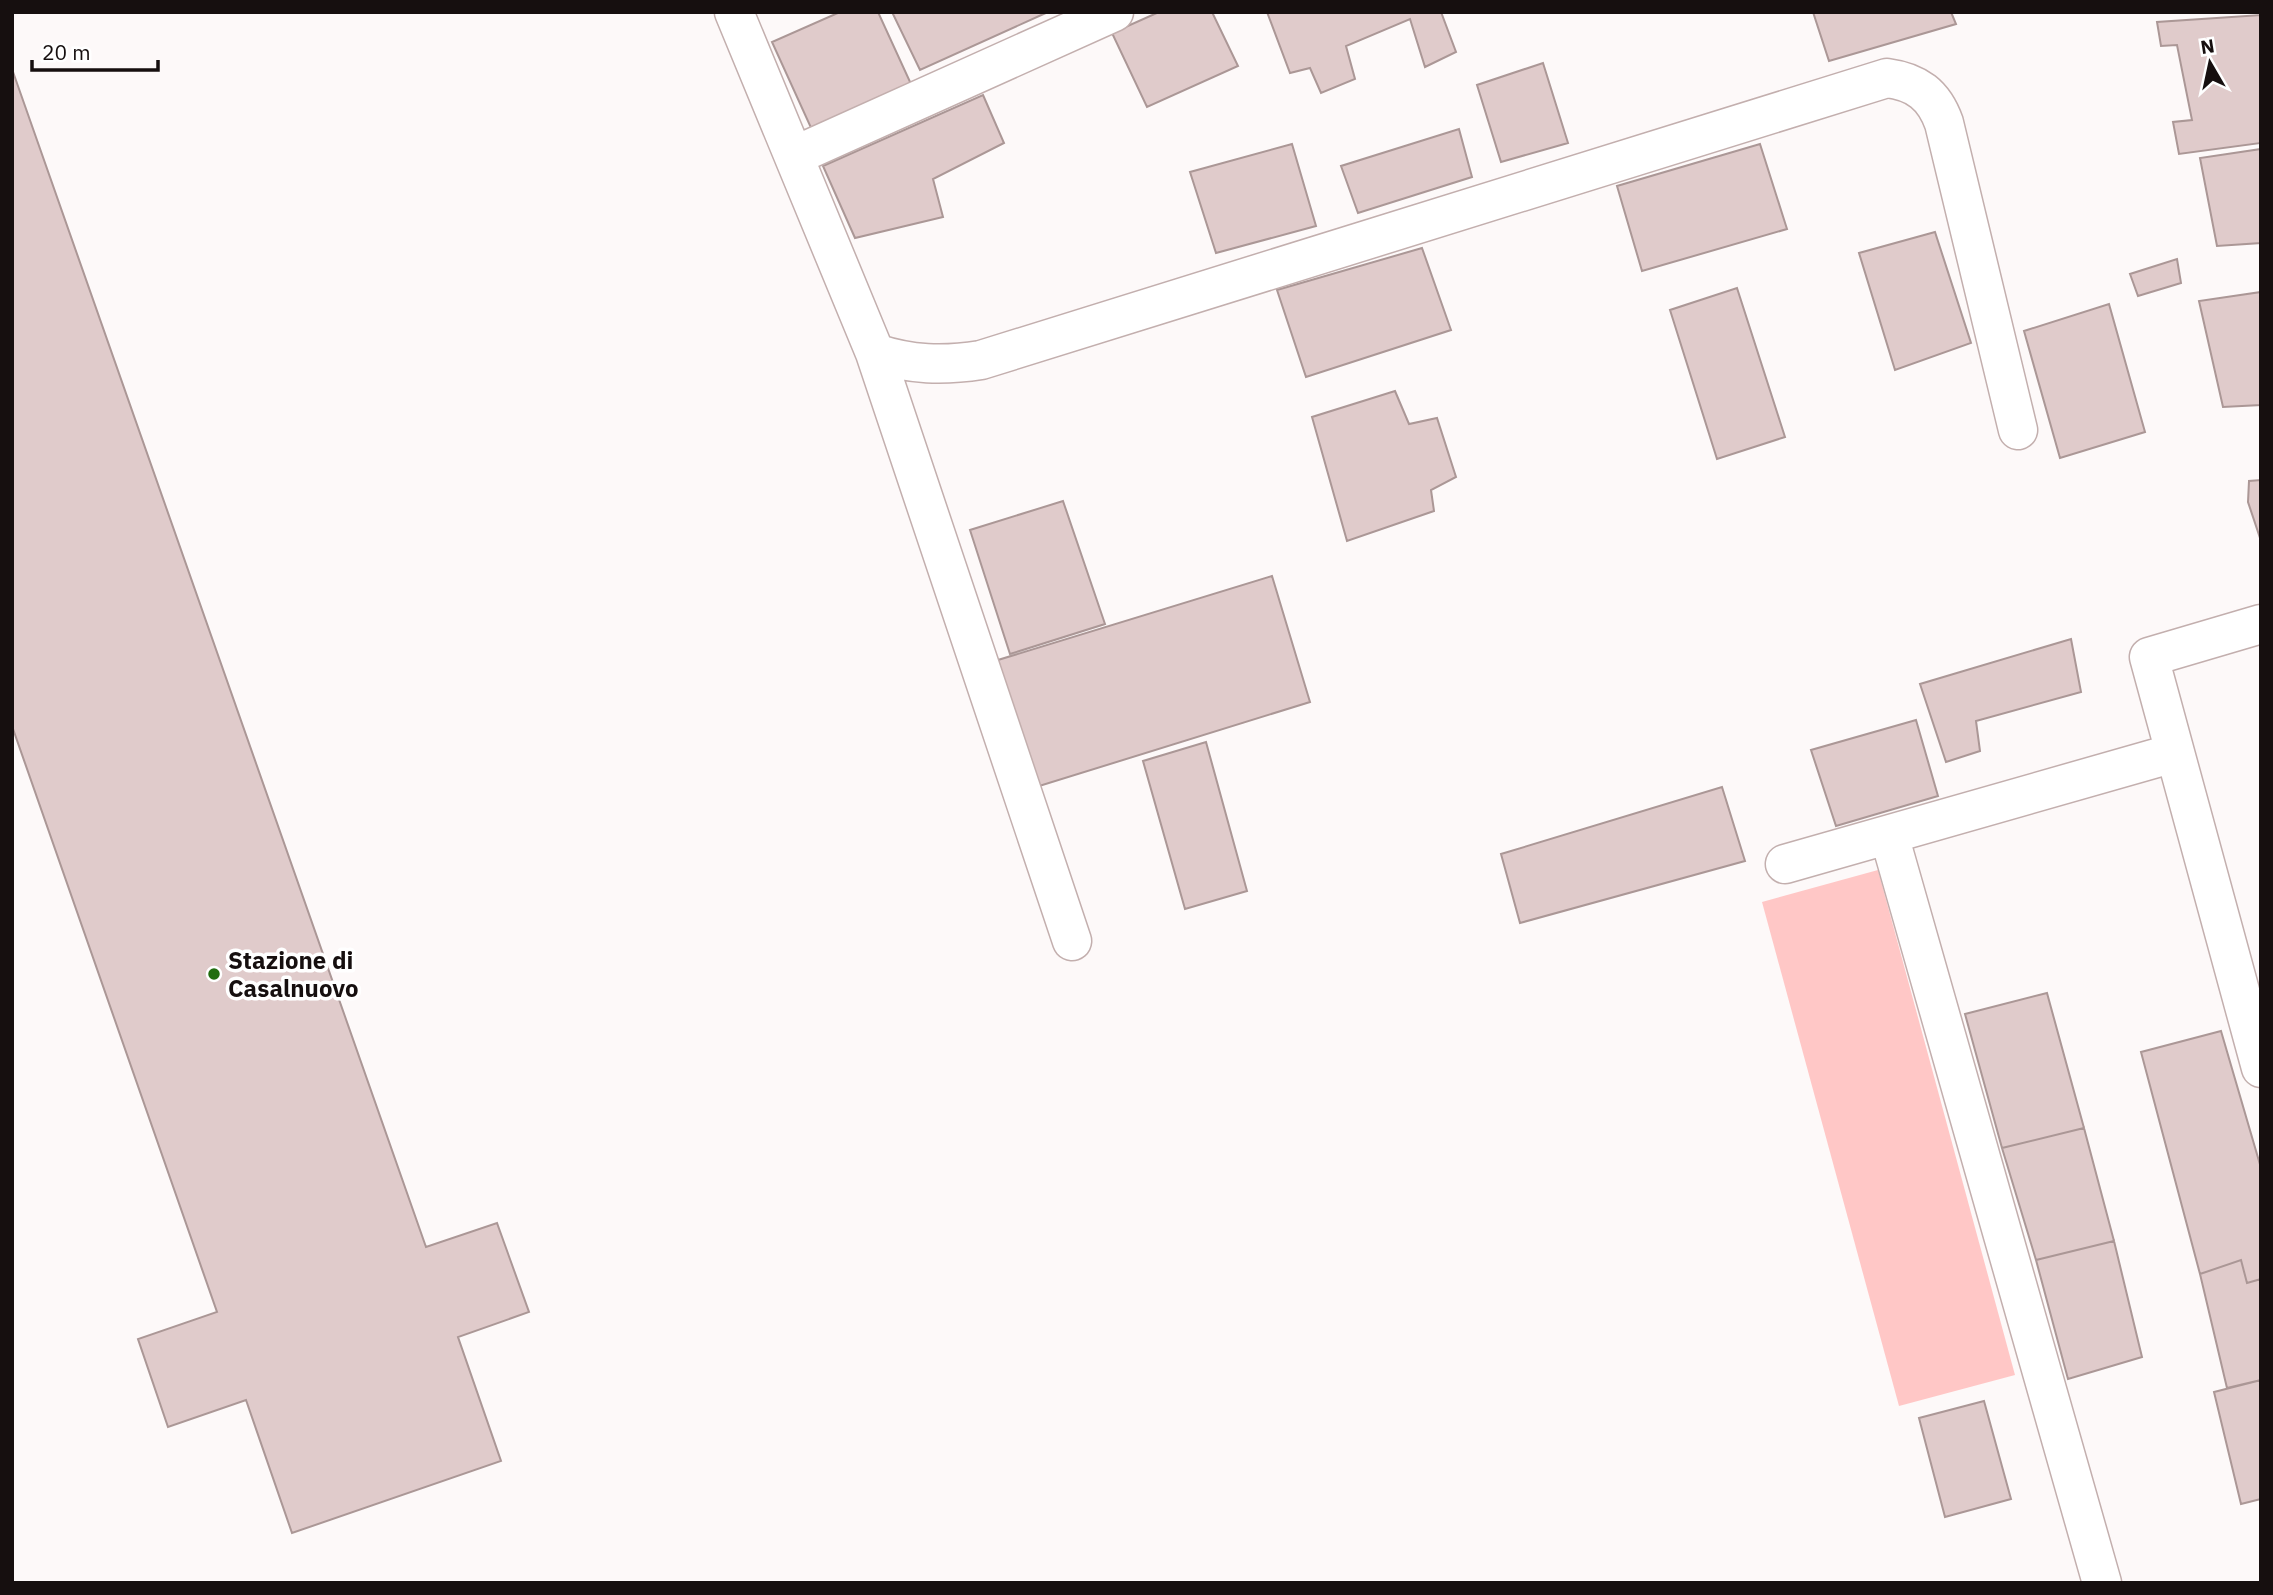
<svg xmlns="http://www.w3.org/2000/svg" width="2273" height="1595" viewBox="0 0 2273 1595" font-family="'IBM Plex Sans',sans-serif">
<rect width="100%" height="100%" fill="#fdf9f9"/>
<!-- green -->
<path fill="#ffc7c6" d="M1878 870 2015 1375 1899 1406 1762 902Z"/>
<!-- building -->
<path fill="#e0cbcb" stroke="#ab9796" stroke-width="2" d="M840 12H878L911 84 812 130 772 42Z
M892 12H1048L920 70Z
M1159 12H1212L1238 66 1147 107 1112 33Z
M1267 12H1441L1456 52 1425 67 1410 19 1346 46 1355 79 1321 93 1310 68 1290 73Z
M1813 12H1951L1956 24 1829 61Z
M2261 15V143L2179 154 2173 122 2192 120 2177 45 2161 46 2157 22Z
M1543 63 1568 143 1501 162 1477 85Z
M12 69 426 1247 497 1223 529 1312 458 1337 501 1461 292 1533 246 1400 168 1427 138 1339 217 1312 12 726Z
M983 95 1004 143 933 179 943 217 855 238 823 166Z
M1459 129 1472 177 1358 213 1341 166Z
M1292 144 1316 226 1216 253 1190 172Z
M1760 144 1787 229 1642 271 1617 186Z
M2261 149V243L2217 246 2200 158Z
M1935 232 1971 343 1895 370 1859 253Z
M1422 248 1451 330 1306 377 1277 290Z
M2177 259 2181 283 2138 296 2130 274Z
M1737 288 1785 437 1717 459 1670 310Z
M2261 292V405L2223 407 2199 301Z
M2109 304 2145 432 2060 458 2024 331Z
M1395 391 1409 424 1437 418 1456 477 1431 490 1434 511 1347 541 1312 417Z
M2261 480V541L2248 502 2249 481Z
M1063 501 1105 624 1010 654 970 530Z
M1272 576 1310 702 1036 787 998 660Z
M2071 639 2081 692 1976 721 1980 751 1946 762 1920 684Z
M1916 720 1938 796 1836 826 1811 750Z
M1206 742 1247 891 1185 909 1143 761Z
M1722 787 1745 861 1520 923 1501 854Z
M2047 993 2084 1128 2002 1148 1965 1014Z
M2221 1031 2261 1168V1279L2247 1283 2241 1260 2200 1274 2141 1052Z
M2084 1128 2114 1241 2036 1260 2002 1148Z
M2114 1241 2142 1357 2068 1379 2036 1260Z
M2241 1260 2247 1283 2261 1279V1380L2227 1388 2200 1274Z
M2261 1380V1499L2241 1504 2214 1392Z
M1984 1401 2011 1499 1945 1517 1919 1418Z"/>
<g fill="none" stroke-linecap="round" stroke-linejoin="round">
<defs>
<path id="minor" d="M734 12 875 353 1072 941
M794 156 1114 12
M875 353C911 365 943 366 981 360L1887 78C1917 82 1934 95 1944 123L2018 430
M2261 624 2149 657 2261 1068
M1889 835 2102 1583
M1785 864 2174 753"/>
</defs>
<!-- minor casing -->
<use href="#minor" stroke="#c3afae" stroke-width="41"/>
<!-- minor -->
<use href="#minor" stroke="#fff" stroke-width="38"/>
</g>
<!-- markers -->
<circle fill="#216d0f" stroke="#fff" stroke-width="2.5" cx="214" cy="974" r="7"/>
<g text-anchor="middle" dominant-baseline="central" stroke-width="7" stroke-linejoin="round" paint-order="stroke">
<!-- poi labels -->
<g font-size="24" font-weight="bold" fill="#160f0f" stroke="#fff" text-anchor="start">
<text x="228" y="960">Stazione di<tspan x="228" dy="28">Casalnuovo</tspan></text>
</g>
</g>
<!-- border -->
<rect width="2273" height="1595" fill="none" stroke="#160f0f" stroke-width="28"/>
<!-- north arrow -->
<g transform="translate(2210 63) rotate(351)" stroke="#ffffff" stroke-width="5" paint-order="stroke">
<path d="M0-5L12 26L0 18L-12 26Z" fill="#160f0f"/>
<text y="-10" font-size="19" font-weight="bold" text-anchor="middle" fill="#160f0f">N</text>
</g>
<!-- scale -->
<path d="M32 60v10h126v-10" fill="none" stroke="#160f0f" stroke-width="3.5"/>
<text x="42" y="60" font-size="21" fill="#160f0f" stroke="#ffffff" stroke-width="5" paint-order="stroke">20 m</text>
</svg>
